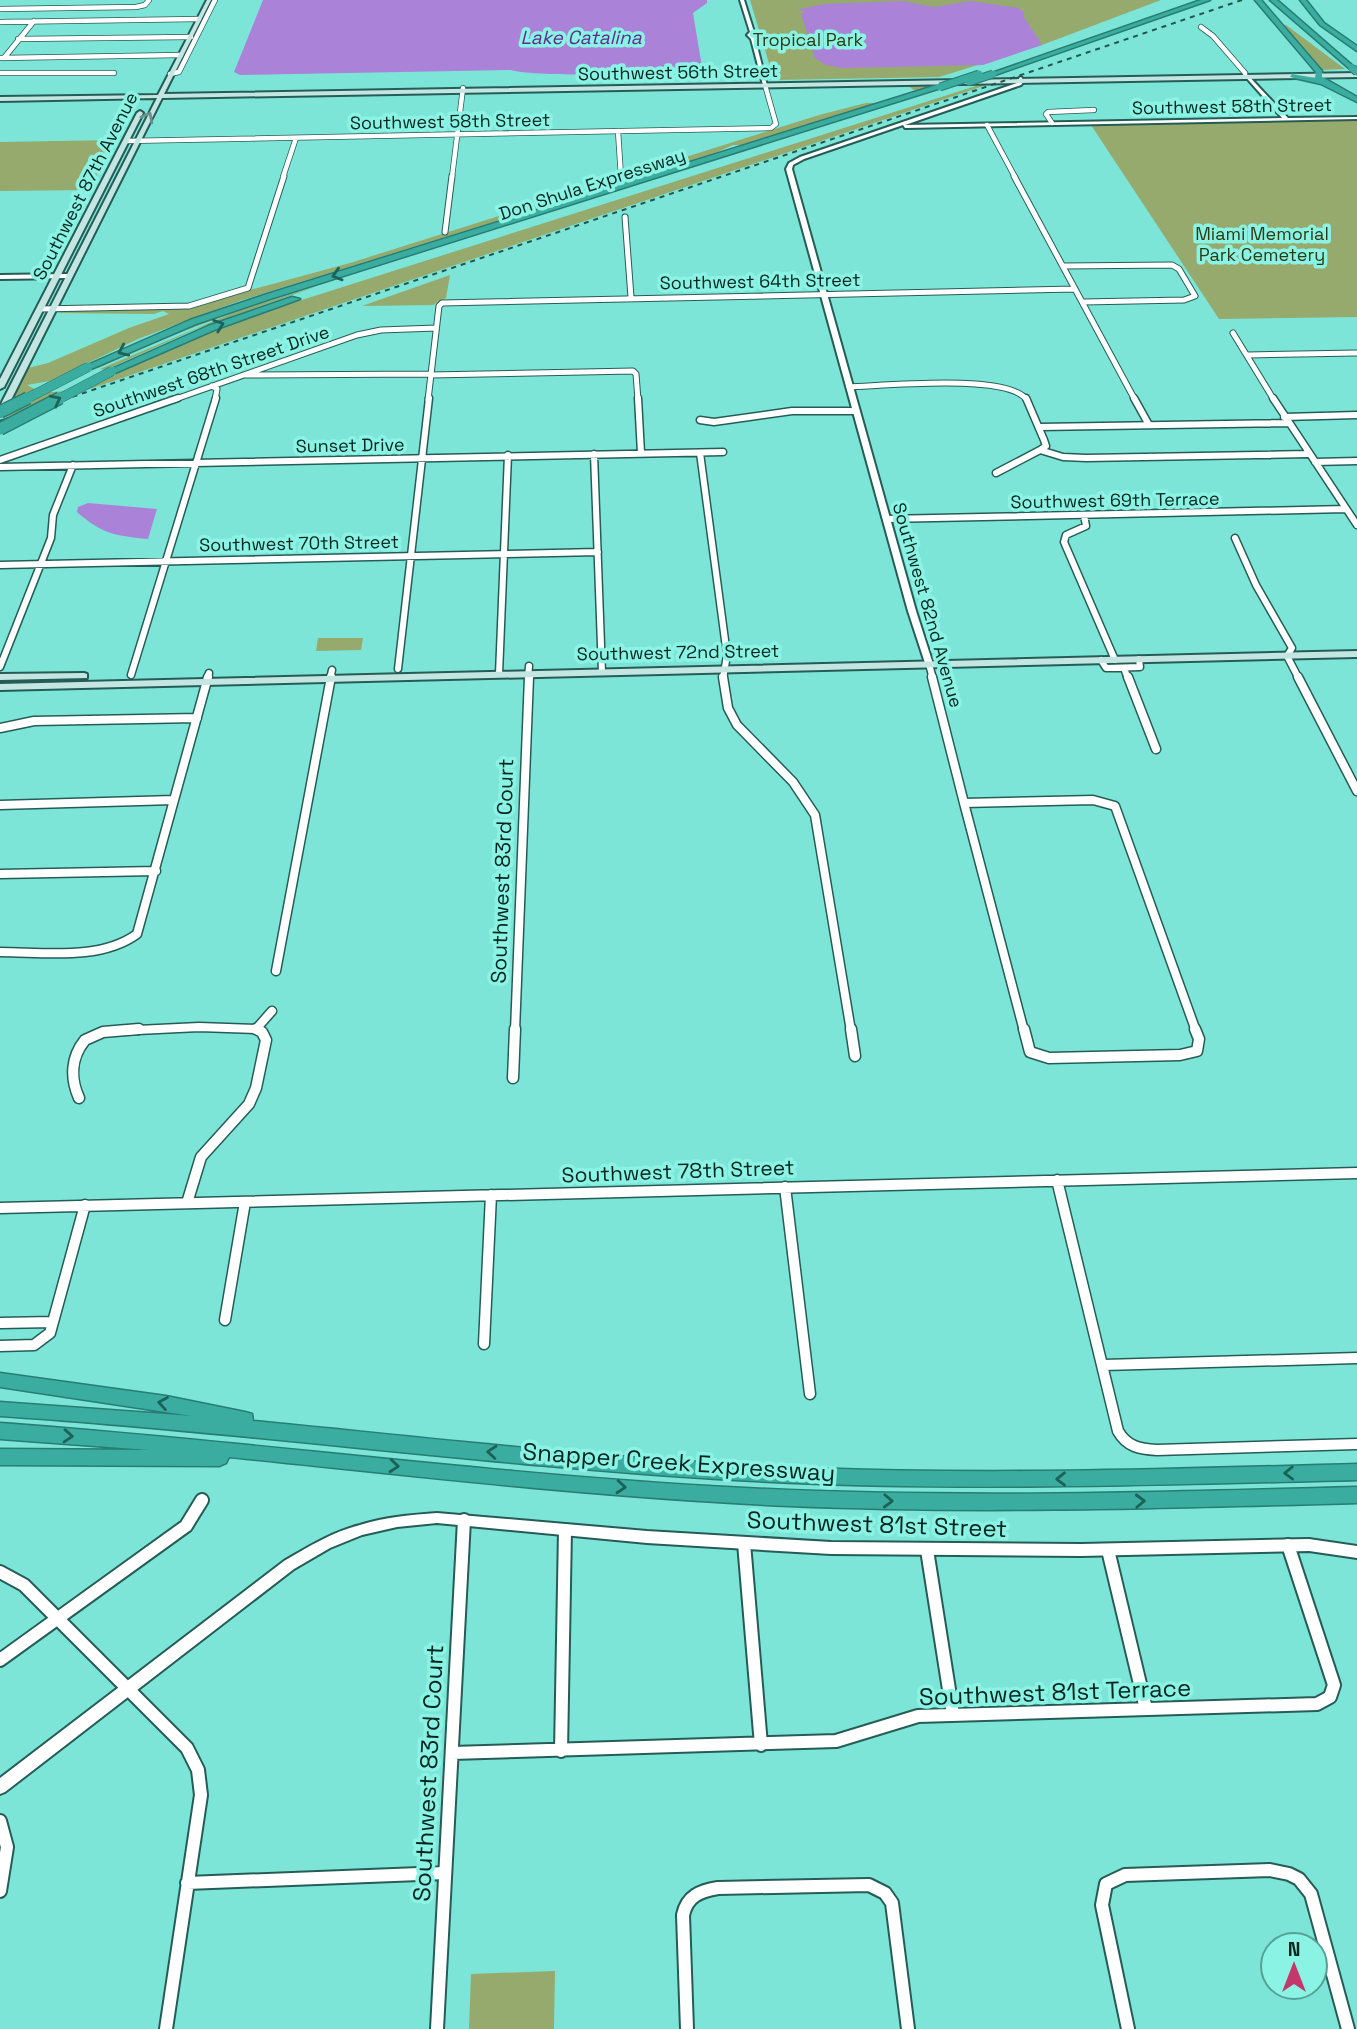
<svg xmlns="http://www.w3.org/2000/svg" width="1357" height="2029" viewBox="0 0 1357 2029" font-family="'Space Grotesk',sans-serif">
<rect width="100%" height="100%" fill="#7de5d7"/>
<!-- green -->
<path fill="#95aa6c" d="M750 0H1161L1042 45 939 77 774 80Z
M1283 25H1286L1345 69 1321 70Z
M992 83 4 418 28 368 48 363 129 328 169 314 163 311 154 314 55 313 75 310 187 307 350 263 819 115 866 103H882L742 145H733L713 154 239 301 138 339 50 381 27 385C55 402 87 384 116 375L115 373 188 341 286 305 976 86 929 85 931 88 917 92 905 84Z
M1357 119V317L1219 319 1091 125Z
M115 140 89 190 0 191V142Z
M450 275 446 298 433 305 362 306Z
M318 286 196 329 105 370 100 369 240 310 160 340 98 368H94L214 318Z
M318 638H363L361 650 316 651Z
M555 1971 554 2029H469L471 1974Z"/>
<!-- water -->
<path fill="#aa83d9" d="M263 0H707V3L693 13 702 67C692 76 528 77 511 70L240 75 234 72Z
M903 1 933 7 971 1 1018 8 1024 12V17L1042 45 983 65 843 68 826 65 815 58 801 14 805 11 796 10 825 4Z
M88 503 157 509 148 539C116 536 102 534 77 512L78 507Z"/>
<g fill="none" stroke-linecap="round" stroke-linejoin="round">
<defs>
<path id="minor-far5" d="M0 9 136 7 145 5 149 0
M0 22 199 19
M1201 27 1213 36 1245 73
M18 39 191 37
M0 58 181 55
M4 58 34 21
M0 73H114
M170 74 179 72 215 0
M1159 109 1274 107
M1052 123 1046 114 1048 112 1094 110
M987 125 1015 177
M618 131 621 177
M126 141 771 128 776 124 765 85
M283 177 296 138
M452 177 463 88"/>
<path id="minor-far4" d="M1014 176 1135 400
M625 217 631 297
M445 232 452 176
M1063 266 1172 265 1179 269 1195 296 1184 300 1083 302
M40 309 189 306 248 288 284 176
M1233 333 1274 400
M1248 355 1357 353
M243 375 430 374
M430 375 633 371 636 374 638 400
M212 386 217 389 215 400
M849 387C883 386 1008 373 1027 400
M173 400 357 335 381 330 436 328
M428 400 439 306 442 303 1075 289"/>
<path id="minor-far3" d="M638 398 641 453
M1026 398 1044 440 1046 446 1040 450
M1134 398 1149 425
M1273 398 1357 525
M1284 417 1357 415
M700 420 714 422 792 411H856
M1040 427 1288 423
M700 453 727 655 723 679
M594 454 602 672
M0 460 178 398
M1315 462 1357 461
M0 467 723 452
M996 473 1040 450 1063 457 1086 458 1308 454
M1084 515 1086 526 1066 535 1064 542 1115 660
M886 519 1346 509
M1235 538 1256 585 1292 648 1287 656 1299 679
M0 565 598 552
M1101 660 1106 668 1140 667 1139 659
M929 664 933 679
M0 667 51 538 53 515 73 465
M1124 668 1128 679
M398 669 429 398
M499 674 508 455
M131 675 216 398
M207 679 209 673
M330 679 332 670
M528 679 529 666"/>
<path id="minor-far2" d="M723 677 728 708 737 725 793 782 815 815 851 1031
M932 677 964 803
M1128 677 1156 749
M1298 677 1357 791
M0 728 34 721 197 718
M964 803 1024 1031
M964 803 1093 800 1115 806 1196 1031
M0 805 174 800
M0 874 156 871
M0 952C44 952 100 961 137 934L208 677
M276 971 331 677
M256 1029 272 1011
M256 1029 259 1031
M117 1031 199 1027 256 1029
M515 1031 529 677"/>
<path id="minor-far1" d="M851 1029 855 1056
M1024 1029 1030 1052 1049 1058 1180 1055 1197 1051 1199 1039 1195 1029
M513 1078 515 1029
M79 1098C70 1078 71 1057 85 1040L103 1032 139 1029
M1057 1180 1118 1431C1127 1447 1140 1449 1157 1450L1357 1444
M785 1187 810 1394
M187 1203 201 1157 249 1104 256 1088 266 1040 262 1032 256 1029
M0 1208 1357 1173
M225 1320 245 1202
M0 1323 53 1322
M484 1344 491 1195
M0 1346 34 1345 50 1333 85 1205
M1104 1365 1357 1358"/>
<path id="minor" d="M744 1543 761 1745
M927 1550 953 1715
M1108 1550 1146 1709
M0 1572 24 1585 187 1748 198 1770 201 1795 166 2029
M0 1660 186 1526 202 1500
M561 1751 565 1530
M452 1753 836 1741 918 1716 1317 1704 1330 1697 1334 1685 1288 1545
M0 1821 7 1847 0 1891
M187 1883 445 1873
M437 2029 464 1520
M687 2029 683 1915C687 1896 700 1891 718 1888L869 1885 885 1893 892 1903 908 2029
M1128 2029 1102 1905 1106 1884 1125 1875 1270 1870 1289 1874 1299 1879 1311 1894 1348 2029"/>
<path id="tertiary" d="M740 0H744L754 32 752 35 755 38 767 86 763 85 751 39 747 35 750 32Z
M1245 72 1288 118 1357 117V119L905 128 903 125 804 159 793 165 792 169 916 611 933 664 929 666H926L908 611 786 169 789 163 800 157 1017 83 1020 81 1019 78 1021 77 1024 81 1021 85 905 125 1282 118 1243 74Z
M0 275 68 274 71 276 68 278 0 279Z
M437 1513 647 1531 831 1542 1081 1544 1309 1539 1357 1546V1558L1309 1551 1081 1556 831 1554 647 1543 437 1523 397 1527 362 1535 330 1548 294 1569 5 1792 0 1794V1778L284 1561C308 1547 332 1532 360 1525 385 1517 411 1515 437 1513Z"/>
<path id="secondary" d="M207 0H211L164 94 1357 73V77L162 98 4 414 0 416V406L157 98 0 101V97L158 95Z
M140 111 143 113 4 387 0 389V379L137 113Z
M1357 651V657L0 690V684Z
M84 673 87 674V678L0 680V674Z"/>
<path id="motorway" d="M1201 0H1210L995 75 989 74Z
M1255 0H1261L1322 71V77L1357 97V102L1321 84 1290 77 1292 74 1315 78 1316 72Z
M1270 0H1277L1354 67V69H1350Z
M1300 0H1306L1324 23 1357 46V51L1320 25Z
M937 85 944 87 270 299 196 324 91 369 83 367 190 320 264 295Z
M292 297 300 299 214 330 115 373 107 371 208 326Z
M0 1373 166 1396 245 1412 252 1414 253 1421C440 1439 626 1461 813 1468 994 1475 1176 1469 1357 1464V1480C1150 1485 942 1492 735 1480 490 1466 246 1432 0 1416V1402L192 1416 0 1387Z
M0 1423C236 1440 471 1472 708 1486 924 1499 1141 1493 1357 1487V1503C1168 1508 978 1514 789 1506 601 1498 415 1476 229 1457L226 1463 219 1466 0 1465V1449L149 1450 0 1439Z"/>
</defs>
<!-- minor-far5 casing -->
<use href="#minor-far5" stroke="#255d56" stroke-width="6"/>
<!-- minor-far4 casing -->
<use href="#minor-far4" stroke="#255d56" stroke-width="7"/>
<!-- minor-far3 casing -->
<use href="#minor-far3" stroke="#255d56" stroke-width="9"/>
<!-- minor-far2 casing -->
<use href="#minor-far2" stroke="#255d56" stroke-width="11"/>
<!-- minor-far1 casing -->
<use href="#minor-far1" stroke="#255d56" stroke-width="13"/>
<!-- minor casing -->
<use href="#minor" stroke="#255d56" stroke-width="16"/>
<!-- tertiary casing -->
<use href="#tertiary" stroke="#255d56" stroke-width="4"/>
<!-- secondary casing -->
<use href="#secondary" stroke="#255d56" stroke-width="4"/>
<!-- motorway casing -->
<use href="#motorway" stroke="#277d74" stroke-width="3"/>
<!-- minor-far5 -->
<use href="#minor-far5" stroke="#fff" stroke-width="4.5"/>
<!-- minor-far4 -->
<use href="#minor-far4" stroke="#fff" stroke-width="5"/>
<!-- minor-far3 -->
<use href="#minor-far3" stroke="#fff" stroke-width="6"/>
<!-- minor-far2 -->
<use href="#minor-far2" stroke="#fff" stroke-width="8"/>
<!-- minor-far1 -->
<use href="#minor-far1" stroke="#fff" stroke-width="10"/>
<!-- minor -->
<use href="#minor" stroke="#fff" stroke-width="12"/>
<!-- tertiary -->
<use href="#tertiary" fill="#fff" fill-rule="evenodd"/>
<!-- secondary -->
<use href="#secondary" fill="#c4e6e2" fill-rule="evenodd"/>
<!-- motorway -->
<use href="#motorway" fill="#3bada0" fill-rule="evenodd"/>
<!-- rail-far1 -->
<path stroke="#21564f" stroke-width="2" stroke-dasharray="5 5" stroke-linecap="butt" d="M63 400 1242 0"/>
<!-- rail -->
<path stroke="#21564f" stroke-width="2.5" stroke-dasharray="9 9" stroke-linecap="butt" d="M0 421 68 398"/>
<defs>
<path id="motorway-bridge-far2" d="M1352 68 1357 72
M969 82 993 74
M940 87 979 74"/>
<path id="motorway-bridge-far1" d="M24 400 88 367
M57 400 112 371"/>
<path id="motorway-bridge" d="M0 412 28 398
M0 429 60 398"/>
</defs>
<!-- motorway-bridge-far2 casing -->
<use href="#motorway-bridge-far2" stroke="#277d74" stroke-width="9" stroke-linecap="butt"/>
<!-- motorway-bridge-far1 casing -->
<use href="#motorway-bridge-far1" stroke="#277d74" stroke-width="10" stroke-linecap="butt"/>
<!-- motorway-bridge casing -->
<use href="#motorway-bridge" stroke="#277d74" stroke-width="14" stroke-linecap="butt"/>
<!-- motorway-bridge-far2 -->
<use href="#motorway-bridge-far2" stroke="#3bada0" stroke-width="7"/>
<!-- motorway-bridge-far1 -->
<use href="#motorway-bridge-far1" stroke="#3bada0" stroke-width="9"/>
<!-- motorway-bridge -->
<use href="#motorway-bridge" stroke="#3bada0" stroke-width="11"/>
</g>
<!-- one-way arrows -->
<defs><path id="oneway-chevron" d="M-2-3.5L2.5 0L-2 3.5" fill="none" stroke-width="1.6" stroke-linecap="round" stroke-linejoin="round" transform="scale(1.75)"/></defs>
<use stroke="#6d8f8b" href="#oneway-chevron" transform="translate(148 117) rotate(-63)"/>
<g stroke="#1c625a">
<use href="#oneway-chevron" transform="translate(337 275) rotate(163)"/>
<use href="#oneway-chevron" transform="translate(219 325) rotate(-20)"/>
<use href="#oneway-chevron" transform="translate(123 351) rotate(156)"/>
<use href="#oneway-chevron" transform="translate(56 400) rotate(-27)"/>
<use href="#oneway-chevron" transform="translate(163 1403) rotate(-170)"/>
<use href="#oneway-chevron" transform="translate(68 1436) rotate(4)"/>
<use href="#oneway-chevron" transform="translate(492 1452) rotate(-175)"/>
<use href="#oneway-chevron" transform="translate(394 1466) rotate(5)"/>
<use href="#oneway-chevron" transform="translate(1289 1473) rotate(179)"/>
<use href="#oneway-chevron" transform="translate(1061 1479) rotate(179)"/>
<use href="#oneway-chevron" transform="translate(621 1487) rotate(5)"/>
<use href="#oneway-chevron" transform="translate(888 1501) rotate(2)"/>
<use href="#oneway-chevron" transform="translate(1140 1501) rotate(-2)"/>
</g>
<g text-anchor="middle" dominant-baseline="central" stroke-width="7" stroke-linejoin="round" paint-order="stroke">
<!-- far-park labels -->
<g font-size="18" fill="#2e3a12" stroke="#8bf3e4">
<text x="808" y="39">Tropical Park</text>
<text x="1262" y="233">Miami Memorial<tspan x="1262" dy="21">Park Cemetery</tspan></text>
</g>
<!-- far-street labels -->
<g font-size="18" fill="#022521" stroke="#8bf3e4">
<text transform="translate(678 72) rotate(-1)">Southwest 56th Street</text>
<text transform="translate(1232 106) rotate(-1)">Southwest 58th Street</text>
<text transform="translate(450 121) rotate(-1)">Southwest 58th Street</text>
<text transform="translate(592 184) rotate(-18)">Don Shula Expressway</text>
<text transform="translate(85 186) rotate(-63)">Southwest 87th Avenue</text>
<text transform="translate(760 281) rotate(-1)">Southwest 64th Street</text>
<text transform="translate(211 371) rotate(-19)">Southwest 68th Street Drive</text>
<text transform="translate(350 445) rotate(-1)">Sunset Drive</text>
<text transform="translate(1115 500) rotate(-1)">Southwest 69th Terrace</text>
<text transform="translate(299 543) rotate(-1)">Southwest 70th Street</text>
<text transform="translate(928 605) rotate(74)">Southwest 82nd Avenue</text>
<text transform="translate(678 652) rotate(-1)">Southwest 72nd Street</text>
</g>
<!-- far-water labels -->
<g font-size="19" font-style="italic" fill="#5f2c90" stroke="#8bf3e4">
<text x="581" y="37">Lake Catalina</text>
</g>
<!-- street labels -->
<g font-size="21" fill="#022521" stroke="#8bf3e4">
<text transform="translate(502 871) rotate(-88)">Southwest 83rd Court</text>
<text transform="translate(678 1171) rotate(-2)">Southwest 78th Street</text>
</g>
<!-- near-street labels -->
<g font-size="24" fill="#022521" stroke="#8bf3e4">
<text transform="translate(679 1462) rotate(4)">Snapper Creek Expressway</text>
<text transform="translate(877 1524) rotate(2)">Southwest 81st Street</text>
<text transform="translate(1055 1692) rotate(-2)">Southwest 81st Terrace</text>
<text transform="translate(428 1773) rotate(-87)">Southwest 83rd Court</text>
</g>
</g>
<!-- north arrow -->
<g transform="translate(1294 1966)"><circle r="33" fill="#8bf3e4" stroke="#54a196" stroke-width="2"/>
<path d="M0-5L12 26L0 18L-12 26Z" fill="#c43769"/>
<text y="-10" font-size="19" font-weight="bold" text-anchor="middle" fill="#022521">N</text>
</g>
</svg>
